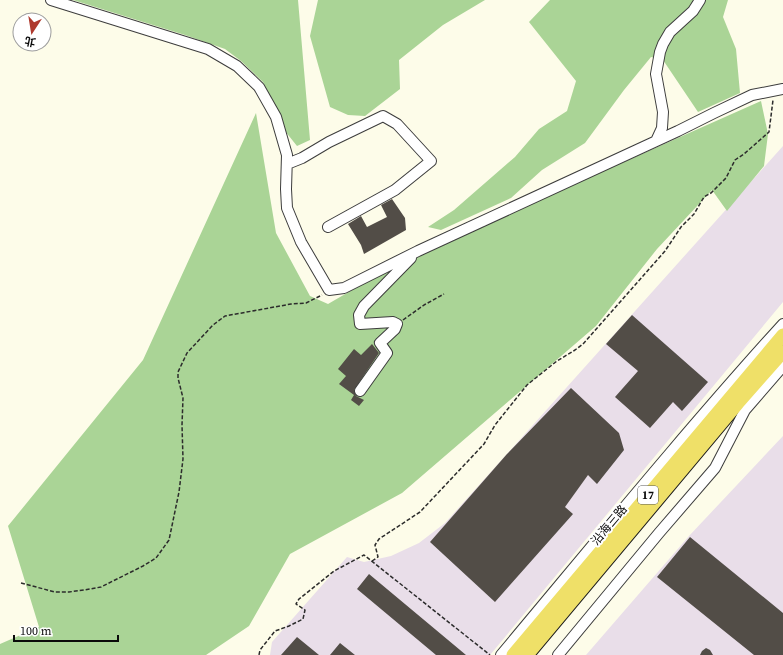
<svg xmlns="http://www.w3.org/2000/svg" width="783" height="655" viewBox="0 0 783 655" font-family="'Source Serif 4','Noto Sans TC',serif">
<rect width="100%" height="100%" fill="#fdfce9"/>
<!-- industrial -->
<path fill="#e9dee9" d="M783 146V302L490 655H270L272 642 347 557 364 562 391 556 419 543 445 523Z
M783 436V655H586L689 536Z"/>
<!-- forest -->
<path fill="#aad496" d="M73 0H298L310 140 297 146 285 131 263 82 241 61 225 49 185 35Z
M318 0H485L443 25 399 60 400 89 365 116 348 115 330 107 310 36Z
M550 0H728L723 17 736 49 740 93 698 112 663 60 651 57 624 90 585 143 542 170 511 198 441 230 428 227 454 210 515 157 539 129 567 111 576 81 529 22Z
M761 101 768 134 764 166 727 211 712 190 657 249 596 326 402 493 290 554 249 626 206 655H0V644L39 627 8 526 143 360 256 113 276 233 310 296 328 304 397 264 428 249Z"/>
<!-- building -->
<path fill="#524d47" d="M392 199 405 218 406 230 364 254 361 245 348 224 361 216 367 227 387 217 381 205Z
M632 315 708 382 682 411 673 402 650 428 615 397 638 371 606 344Z
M372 344 379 353 354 390 356 396 364 400 359 406 351 400 354 395 339 384 346 376 338 369 354 349 361 355Z
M571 388 619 433 624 450 597 484 588 475 565 507 573 514 495 602 430 542 507 454Z
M690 537 783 613V655H754L657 577Z
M369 574 466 655H436L357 589Z
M297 637 319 655H281Z
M340 643 355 655H330Z
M706 648 710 650 713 655H700L702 651Z"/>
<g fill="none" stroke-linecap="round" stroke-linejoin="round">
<defs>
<path id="minor" d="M51 0 208 49 237 66 259 87 276 117 287 155 286 189 287 208 301 242 329 290 344 288 418 251 678 131 714 113 752 95 783 89
M656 141 662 128 663 112 656 74 660 52 663 44 670 32 693 11 700 0
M287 164 302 158 329 142 383 116 397 124 431 161 395 190 328 227
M360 391 387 353 380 343 395 329 397 324 393 322 360 324 359 315 364 306 411 258
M501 655C594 544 686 431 783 324
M558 655 659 533 715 468 745 410 783 366"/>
<path id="major" d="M513 655 783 335
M527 655 738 403 783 352"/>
</defs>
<!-- minor casing -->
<use href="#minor" stroke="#3d3d3d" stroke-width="12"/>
<!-- major casing -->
<use href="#major" stroke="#1b1b1b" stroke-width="15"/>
<!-- path -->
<path stroke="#2c2c2c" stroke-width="1.5" stroke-dasharray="4 2" stroke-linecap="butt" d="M403 320 424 305 444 294
M372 561 378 557 375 545 379 539 420 512 484 444 495 425 527 385 557 361 575 350 583 344 665 251 681 227 694 214 704 197 711 193 726 178 735 160 744 154 769 132 773 100
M21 583 55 592H69L84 590 101 587 143 566 156 558 169 540 179 492 183 459 182 425 183 398 178 378V372L187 353 213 325 225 316 291 304 306 303 322 295
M259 655 260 650 275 631 289 626 303 619 305 610 296 604 299 599 334 571 364 555 490 655"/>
<!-- minor -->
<use href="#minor" stroke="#fff" stroke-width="10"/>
<!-- major -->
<use href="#major" stroke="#efe068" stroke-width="13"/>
</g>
<g text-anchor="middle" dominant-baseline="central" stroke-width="4" stroke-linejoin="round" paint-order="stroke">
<!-- shield labels -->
<rect fill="#fff" stroke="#545454" stroke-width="1" x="638" y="486" width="20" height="18" rx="3"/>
<g font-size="11" font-weight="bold" fill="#0a0a0a">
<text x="648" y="495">17</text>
</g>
<!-- street labels -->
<g font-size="12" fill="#0a0a0a" stroke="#fff">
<text transform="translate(609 525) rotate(-50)">沿海三路</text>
</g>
</g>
<!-- north arrow -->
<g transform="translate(32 32) rotate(192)"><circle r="19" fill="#ffffff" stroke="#9d9d9d"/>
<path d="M0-3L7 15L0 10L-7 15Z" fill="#af392d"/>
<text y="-6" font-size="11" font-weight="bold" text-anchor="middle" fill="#0a0a0a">北</text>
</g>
<!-- scale -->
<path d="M14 635v6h104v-6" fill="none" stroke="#0a0a0a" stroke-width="2"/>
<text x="20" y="635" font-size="12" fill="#0a0a0a" stroke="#ffffff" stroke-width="3" paint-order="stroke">100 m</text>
</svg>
